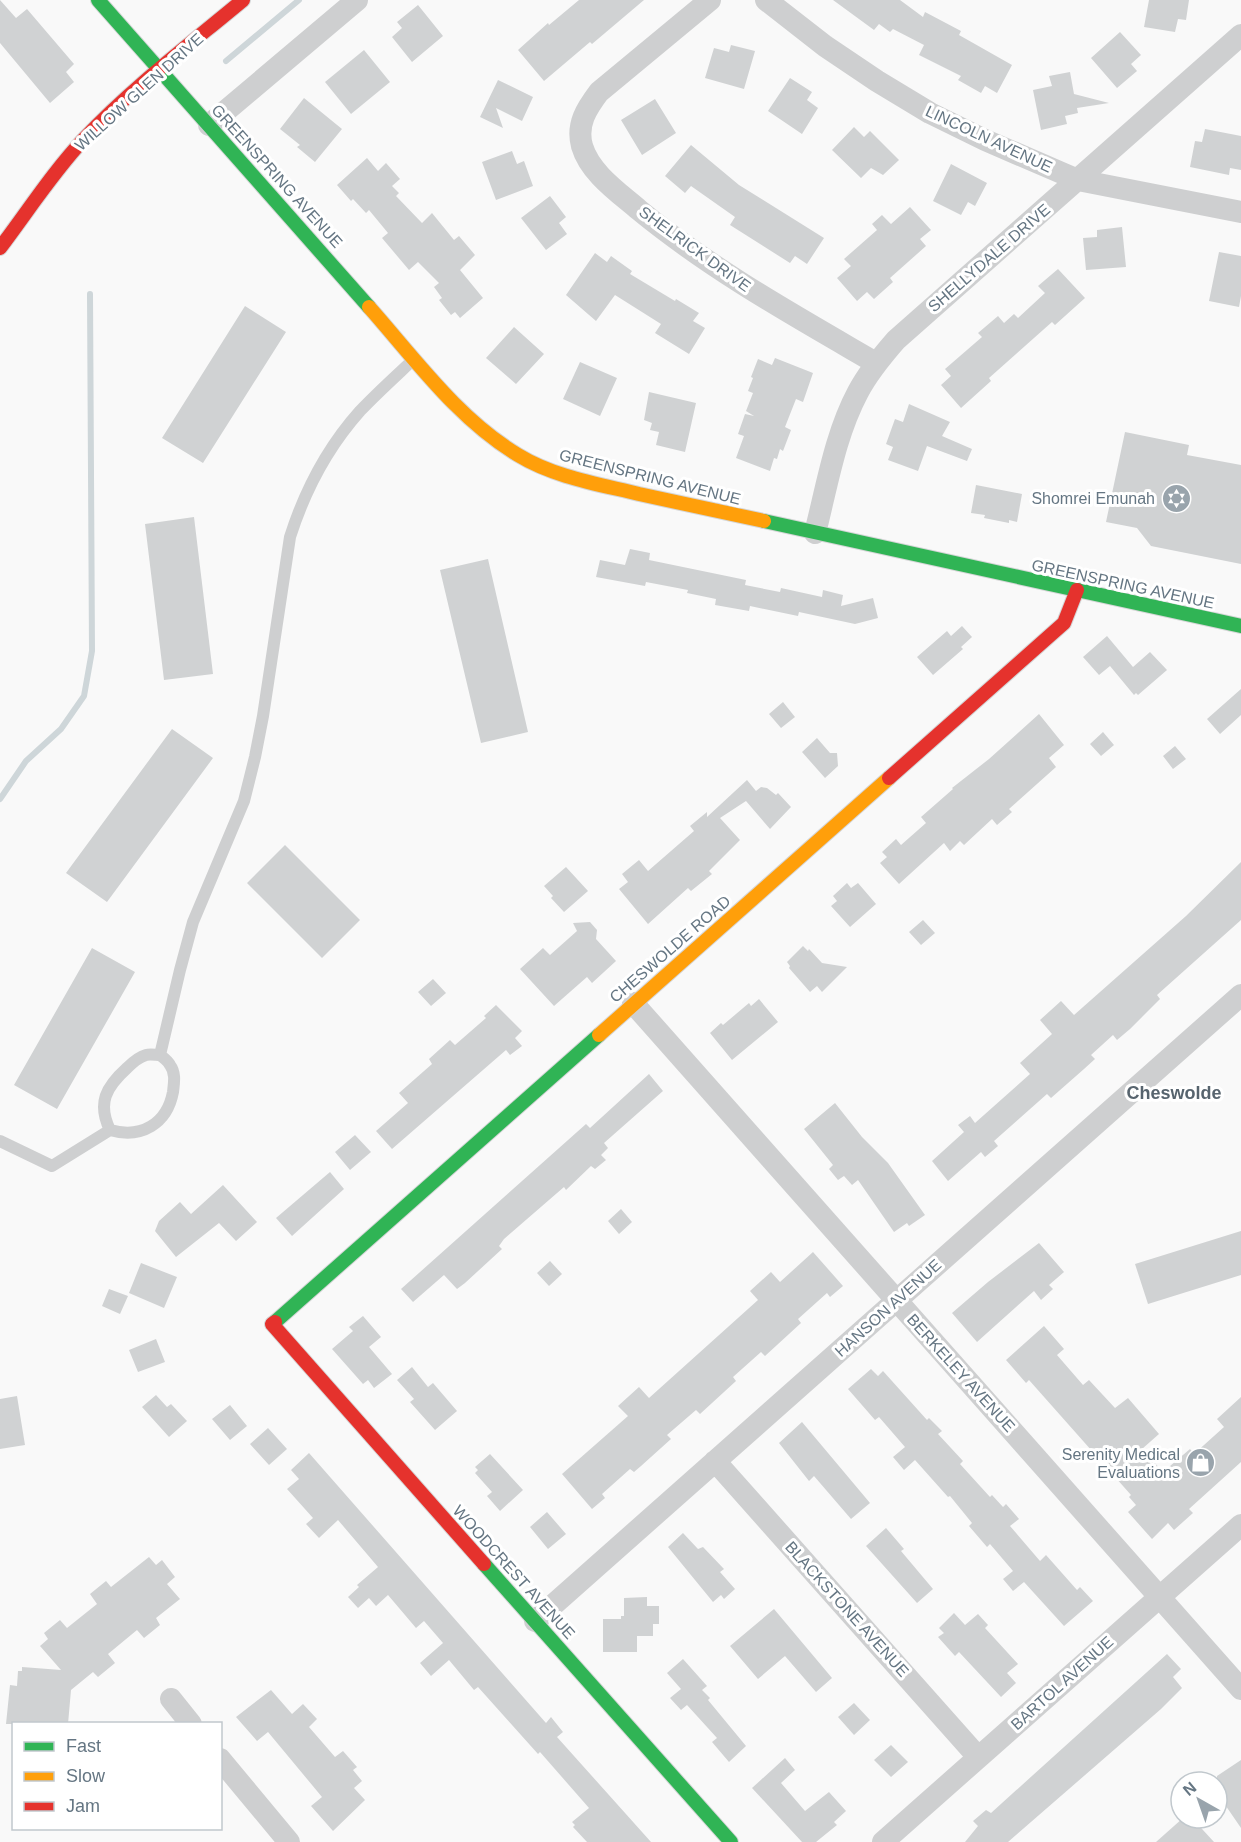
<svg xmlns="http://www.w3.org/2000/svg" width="1241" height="1842" viewBox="0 0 1241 1842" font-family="Arial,sans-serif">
<rect width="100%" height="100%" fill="#f9f9f9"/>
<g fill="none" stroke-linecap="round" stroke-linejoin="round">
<!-- stream -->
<path stroke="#ced6d9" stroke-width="6" d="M226 61 299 0
M0 799 26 761 61 729 84 696 92 651 90 294"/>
</g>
<!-- building -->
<path fill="#d0d2d3" d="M0 0 16 18 27 9 74 64 66 72 74 82 50 103 0 43Z
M579 0H644L592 44 590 42 544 81 518 50 548 23 549 25Z
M833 0H900L923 17 925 12 961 31 959 35 1012 65 997 93 985 86 981 93 958 80 961 76 919 55 924 45 893 29 890 32 879 24 874 30Z
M1149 0H1189L1186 20 1178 19 1175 32 1144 27Z
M418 5 443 36 412 62 392 37 402 28 397 22Z
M1120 32 1141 55 1131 64 1137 71 1117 88 1091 58Z
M731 45 755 51 744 89 705 78 714 48 729 52Z
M364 50 390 82 351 114 325 82Z
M1070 72 1074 94 1109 103 1077 108 1078 113 1065 116 1067 124 1041 130 1033 90 1052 86 1049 76Z
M790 78 812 92 807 100 818 108 802 134 768 111Z
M498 80 533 97 522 121 496 108 503 128 480 117Z
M304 98 342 129 315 162 297 147 300 145 280 129Z
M655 99 676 133 642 155 621 120Z
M854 127 864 137 870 131 899 160 883 175 871 168 861 178 832 150Z
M1205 129 1241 136V170L1230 168 1229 175 1190 167 1195 141 1202 142Z
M691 145 739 185 824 238 807 264 795 256 790 263 730 225 735 217 691 186 685 193 665 176Z
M512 151 517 164 524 161 533 186 496 200 482 162Z
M367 158 378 171 386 163 400 179 392 186 399 193 396 196 422 223 432 213 454 240 459 236 475 255 460 270 483 298 460 318 455 312 451 315 439 300 442 298 434 287 439 283 418 262 409 270 382 238 388 233 369 210 366 213 353 199 351 201 337 185Z
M951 164 987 183 975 206 968 202 961 215 933 201Z
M550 196 566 217 559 223 567 234 546 250 521 218Z
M910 207 931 230 920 239 926 246 890 278 893 282 874 299 867 292 857 301 837 278 851 266 844 259 877 230 872 224 882 215 891 224Z
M1122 227 1126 267 1086 270 1083 238 1097 237V230Z
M1219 252 1241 256V296L1239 307 1209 301Z
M595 253 607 262 611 256 632 271 630 274 675 301 676 299 699 313 693 321 705 328 689 354 655 333 661 324 615 295 596 321 566 295Z
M1058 269 1085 298 1055 325 1052 322 989 378 991 381 961 408 941 385 951 376 945 369 982 337 978 333 998 316 1004 323 1014 314 1018 318 1045 293 1038 286Z
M245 306 286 332 203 463 162 438Z
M514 327 544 354 516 384 486 358Z
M775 358 813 373 803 402 796 399 785 427 791 430 783 451 780 449 777 459 774 458 770 471 736 458 744 436 738 434 745 414 754 416 746 411 753 393 748 391 753 378 751 377 758 359 772 365Z
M580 362 617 378 600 416 563 399Z
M649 392 696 403 685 452 656 445 659 432 650 430 652 423 644 420Z
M909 404 950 422 942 436 972 449 967 461 927 446 918 471 888 460 893 447 886 444 895 419 903 422Z
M1125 432 1189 445 1187 455 1241 465V564L1151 546 1137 528 1106 522Z
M976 485 1022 494 1017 522 1009 520V523L984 518 985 515 971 513Z
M194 517 213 674 164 680 145 524Z
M630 549 650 553 649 560 746 580 745 585 780 592 781 588 822 597 823 590 843 595 841 606 873 598 878 618 855 624 799 612 798 616 750 606 749 611 715 605 716 599 687 593 688 590 646 582 645 586 596 577 600 560 625 565Z
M488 559 528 732 481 743 440 570Z
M962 626 972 637 961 647 963 649 933 675 917 657 947 631 951 636Z
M1107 636 1133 667 1150 652 1167 670 1138 695 1136 693 1134 695 1110 666 1099 675 1083 657Z
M1241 689V715L1220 734 1207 719Z
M783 702 795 717 781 728 769 714Z
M1039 714 1064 745 1049 758 1056 767 1009 809 1012 812 997 825 992 819 964 845 960 841 950 851 944 843 899 884 880 863 887 857 882 852 896 839 901 845 926 823 921 817 953 789 952 788 989 759Z
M172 729 213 758 107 902 66 873Z
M1103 732 1114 745 1101 756 1090 744Z
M817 738 830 753H837L838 766 825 778 802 752Z
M1175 746 1186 759 1173 769 1163 756Z
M747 780 756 791 761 787 767 788 776 795 778 793 791 807 770 829 746 801 720 818 740 840 709 871 712 874 691 891 688 888 648 924 619 889 628 882 622 874 639 860 648 871 694 831 690 826 707 812V817Z
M285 845 360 920 322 958 247 883Z
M1241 862V920L1157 995 1160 999 1130 1029 1117 1040 1113 1035 1091 1055 1095 1059 1084 1069 1051 1098 1047 1094 994 1141 998 1146 985 1157 981 1152 948 1181 932 1161 964 1132 958 1125 970 1116 975 1123 1030 1074 1020 1063 1052 1034 1040 1020 1061 1001 1074 1015 1186 916Z
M566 867 588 891 564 912 551 898 553 896 544 886Z
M847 883 851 888 858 883 876 904 850 927 831 906 837 901 833 896Z
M923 920 935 933 921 945 909 932Z
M590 922 597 930 596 939 616 961 592 983 587 977 554 1006 520 969 543 948 550 955 577 931 573 923Z
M803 946 808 951 809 949 822 963 847 967 822 992 817 986 810 992 789 968 790 966 787 962Z
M92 948 135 972 57 1109 14 1085Z
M433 979 446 993 431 1006 418 992Z
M759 999 778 1022 732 1060 710 1033 721 1023 723 1025 749 1003 751 1006Z
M496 1005 522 1031 515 1038 522 1046 510 1055 506 1050 392 1149 376 1131 408 1103 399 1093 432 1064 429 1059 450 1040 455 1045 486 1018 484 1016Z
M649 1074 663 1091 604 1143 608 1148 601 1155 606 1160 595 1169 591 1166 566 1190 564 1187 504 1239 499 1246 502 1249 465 1283 457 1289 444 1275 413 1302 401 1289 586 1124 590 1128Z
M835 1103 862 1137 888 1163 925 1215 909 1226 907 1223 894 1232 858 1180 852 1185 844 1176 838 1180 829 1169 833 1165 804 1129Z
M355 1135 371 1152 350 1170 335 1152Z
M330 1172 344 1189 292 1236 276 1218Z
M223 1185 257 1222 236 1241 219 1223 176 1257 155 1231 159 1221 180 1202 191 1214Z
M621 1209 632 1222 619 1234 608 1221Z
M1241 1231V1275L1148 1304 1135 1264Z
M1039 1243 1064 1272 1049 1285 1053 1289 1041 1300 1034 1291 977 1342 952 1313 988 1282Z
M813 1252 843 1286 830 1297 827 1293 798 1319 801 1323 765 1356 761 1352 733 1377 736 1381 700 1414 696 1410 667 1435 671 1439 641 1466 634 1472 630 1469 602 1494 605 1498 592 1509 562 1474 628 1416 618 1406 639 1387 649 1398 758 1300 750 1291 771 1272 780 1282Z
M550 1261 562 1274 549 1286 537 1273Z
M141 1263 177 1277 164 1308 129 1293Z
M109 1289 128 1296 120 1314 102 1306Z
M363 1316 381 1337 369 1347 392 1374 374 1388 368 1380 363 1384 332 1349 353 1331 349 1327Z
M1044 1326 1064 1349 1057 1355 1083 1385 1089 1380 1115 1408 1128 1398 1159 1434 1142 1449 1163 1472 1190 1449 1194 1454 1224 1427 1217 1419 1241 1397V1462L1189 1509 1193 1513 1174 1530 1168 1523 1152 1539 1128 1512 1136 1505 1129 1497 1131 1495 1029 1380 1026 1383 1006 1360Z
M156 1339 165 1362 138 1372 129 1350Z
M412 1367 428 1387 433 1383 457 1411 435 1430 410 1402 414 1399 397 1380Z
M871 1369 878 1376 883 1371 927 1420 929 1418 942 1431 938 1434 963 1461 960 1464 990 1497 992 1495 1003 1507 1006 1504 1019 1519 1010 1526 1040 1561 1046 1555 1077 1590 1080 1587 1093 1601 1064 1626 1024 1582 1013 1591 1003 1579 1013 1571 990 1544 987 1547 969 1526 972 1523 950 1496 948 1497 915 1460 904 1470 893 1457 905 1447 879 1417 875 1420 848 1389Z
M156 1395 167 1407 171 1404 187 1421 169 1437 142 1407Z
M17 1396 25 1445 0 1449V1399Z
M230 1405 247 1426 230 1440 212 1419Z
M802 1422 870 1503 851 1519 814 1476 809 1481 779 1443Z
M268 1428 287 1449 269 1465 250 1444Z
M309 1453 546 1723 551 1717 563 1732 557 1737 651 1842H587L573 1827 575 1825 572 1822 589 1808 540 1752 538 1754 478 1687 474 1690 449 1660 431 1676 420 1663 443 1643 424 1621 416 1628 388 1595 376 1606 369 1598 358 1608 348 1597 359 1587 357 1585 378 1567 338 1520 319 1538 306 1524 313 1518 287 1489 299 1479 291 1470Z
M490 1454 523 1490 500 1511 487 1496 492 1492 475 1473 478 1470 475 1467Z
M547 1512 566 1534 548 1549 530 1527Z
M886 1528 904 1549 901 1551 933 1589 917 1603 866 1546Z
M683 1533 698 1549 703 1547 724 1569 720 1572 735 1589 724 1599 721 1595 713 1602 668 1547Z
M149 1557 156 1565 162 1560 175 1577 167 1584 180 1599 156 1618 160 1625 144 1638 137 1630 108 1654 115 1663 98 1677 93 1672 71 1690 68 1724H6L10 1685 17 1686 18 1671H22V1667L61 1670 40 1646 48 1639 44 1633 60 1620 67 1628 97 1604 90 1594 106 1581 111 1587Z
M647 1597V1606H659V1624H653V1636H637V1652H603V1619H621V1616H624V1598Z
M774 1609 832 1678 816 1692 785 1656 758 1679 730 1646Z
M954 1613 965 1625 978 1614 988 1625 985 1628 1018 1664 1007 1673 1016 1683 1001 1697 959 1652 955 1656 938 1637 944 1633 939 1628Z
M1167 1654 1181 1669 1173 1677 1182 1688 1161 1709 1008 1842H965L978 1826 973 1821 986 1810 991 1813Z
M683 1659 707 1686 702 1690 710 1698 708 1700 746 1746 729 1762 712 1742 717 1738 687 1705 681 1710 670 1698 681 1689 667 1673Z
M271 1690 292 1714 303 1704 317 1719 309 1727 335 1757 343 1751 357 1767 353 1770 362 1781 354 1788 365 1800 333 1831 311 1806 322 1797 268 1732 257 1741 236 1717Z
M854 1703 870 1720 854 1735 838 1717Z
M891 1745 908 1762 891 1777 874 1760Z
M785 1758 795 1770 781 1783 805 1811 829 1792 846 1811 834 1822 837 1825 816 1842H802L752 1788Z
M1241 1760V1828L1217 1793V1776Z
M1183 1818H1192L1214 1842H1156Z"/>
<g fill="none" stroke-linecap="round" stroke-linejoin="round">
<defs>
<path id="fast" d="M98 0 369 307
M764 521 1241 626
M275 1322 599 1035
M484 1564 731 1842"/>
<path id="slow" d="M369 307C415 359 458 419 518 455 554 477 598 484 639 494 680 503 722 512 764 521
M599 1035 889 778"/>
<path id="jam" d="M0 248C28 211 53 172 84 139 132 88 189 45 243 0
M889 778 1064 623 1077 590
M275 1322 272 1324 484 1564"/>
</defs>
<!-- fast casing -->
<use href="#fast" stroke="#d5d6d7" stroke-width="16"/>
<!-- slow casing -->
<use href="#slow" stroke="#d5d6d7" stroke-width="16"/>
<!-- jam casing -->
<use href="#jam" stroke="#d5d6d7" stroke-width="16"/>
<!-- lane -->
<path stroke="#cecfd0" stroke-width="12" d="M160 1055C164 1058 168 1061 170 1065 176 1073 174 1083 173 1092 167 1124 141 1139 110 1130 97 1103 106 1087 127 1068 132 1063 139 1057 146 1055 150 1054 156 1055 160 1055L180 970 193 922 244 801 255 757 263 716 290 537C305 490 327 448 360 411 377 393 396 376 414 359
M0 1141 52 1166 110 1130"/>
<!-- street -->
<path stroke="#cecfd0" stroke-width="22" d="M710 0 599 92C587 108 576 124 582 146 590 173 618 192 639 210 712 270 795 316 876 363
M766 0 825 46 877 81 930 113 985 140 1078 180 1241 212
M209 125 357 0
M815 533C827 486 835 435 858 392 868 373 882 356 896 340L1241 35
M633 1003 1241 1689
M715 1461 978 1757
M535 1621 1241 995
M171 1699 191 1724
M220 1759 289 1842
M883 1842 1241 1525"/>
<!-- fast -->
<use href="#fast" stroke="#30b455" stroke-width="14"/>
<!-- slow -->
<use href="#slow" stroke="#ff9f0a" stroke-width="14"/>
<!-- jam -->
<use href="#jam" stroke="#e5322d" stroke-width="14"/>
</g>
<!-- icons -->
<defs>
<symbol id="synagogue-disc" viewBox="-11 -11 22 22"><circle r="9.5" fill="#99a4ac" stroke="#fff"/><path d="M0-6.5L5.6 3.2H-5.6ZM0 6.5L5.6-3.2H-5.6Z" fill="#fff"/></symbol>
<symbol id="shop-disc" viewBox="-11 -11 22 22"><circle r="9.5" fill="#99a4ac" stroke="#fff"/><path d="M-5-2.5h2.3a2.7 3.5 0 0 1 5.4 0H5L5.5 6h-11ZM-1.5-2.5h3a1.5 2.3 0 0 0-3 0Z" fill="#fff"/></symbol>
</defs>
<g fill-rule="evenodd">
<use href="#synagogue-disc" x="1160" y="482" width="33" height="33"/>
<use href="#shop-disc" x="1184" y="1446" width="33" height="33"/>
</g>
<g text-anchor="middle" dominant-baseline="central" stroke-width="6" stroke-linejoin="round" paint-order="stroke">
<!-- street labels -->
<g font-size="16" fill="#657683" stroke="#fff">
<text transform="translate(139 92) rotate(-42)">WILLOW GLEN DRIVE</text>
<text transform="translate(989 139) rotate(25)">LINCOLN AVENUE</text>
<text transform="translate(277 176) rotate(48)">GREENSPRING AVENUE</text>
<text transform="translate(695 249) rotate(36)">SHELRICK DRIVE</text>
<text transform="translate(989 258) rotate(-41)">SHELLYDALE DRIVE</text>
<text transform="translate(650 477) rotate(14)">GREENSPRING AVENUE</text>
<text transform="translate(1123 584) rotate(12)">GREENSPRING AVENUE</text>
<text transform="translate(670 949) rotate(-41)">CHESWOLDE ROAD</text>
<text transform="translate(888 1308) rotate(-42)">HANSON AVENUE</text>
<text transform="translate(961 1373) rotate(48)">BERKELEY AVENUE</text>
<text transform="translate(514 1572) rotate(48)">WOODCREST AVENUE</text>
<text transform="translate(847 1609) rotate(48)">BLACKSTONE AVENUE</text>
<text transform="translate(1062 1683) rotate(-42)">BARTOL AVENUE</text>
</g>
<!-- poi labels -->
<g font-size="16" fill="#657683" stroke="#fff" text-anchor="end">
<text x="1155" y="498">Shomrei Emunah</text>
<text x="1180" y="1454">Serenity Medical<tspan x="1180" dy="18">Evaluations</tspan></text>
</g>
<!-- neighbourhood labels -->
<g font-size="18" font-weight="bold" fill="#57646e" stroke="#fff">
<text x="1174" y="1093">Cheswolde</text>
</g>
</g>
<!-- legend -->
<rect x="12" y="1722" width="210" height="108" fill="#ffffff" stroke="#c1c8cd" stroke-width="1.5"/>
<rect x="24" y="1742" width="30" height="9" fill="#30b455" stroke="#c1c8cd" stroke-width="1.5"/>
<text x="66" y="1752" font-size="18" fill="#657683">Fast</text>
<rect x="24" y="1772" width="30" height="9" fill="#ff9f0a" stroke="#c1c8cd" stroke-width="1.5"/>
<text x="66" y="1782" font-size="18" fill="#657683">Slow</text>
<rect x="24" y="1802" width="30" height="9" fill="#e5322d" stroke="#c1c8cd" stroke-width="1.5"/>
<text x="66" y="1812" font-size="18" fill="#657683">Jam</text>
<!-- north arrow -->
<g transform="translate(1199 1800) rotate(320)"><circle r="28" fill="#ffffff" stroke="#c1c8cd" stroke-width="1.5"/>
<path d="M0-4.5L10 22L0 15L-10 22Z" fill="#99a4ac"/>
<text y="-9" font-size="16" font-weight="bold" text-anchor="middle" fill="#657683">N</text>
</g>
</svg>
